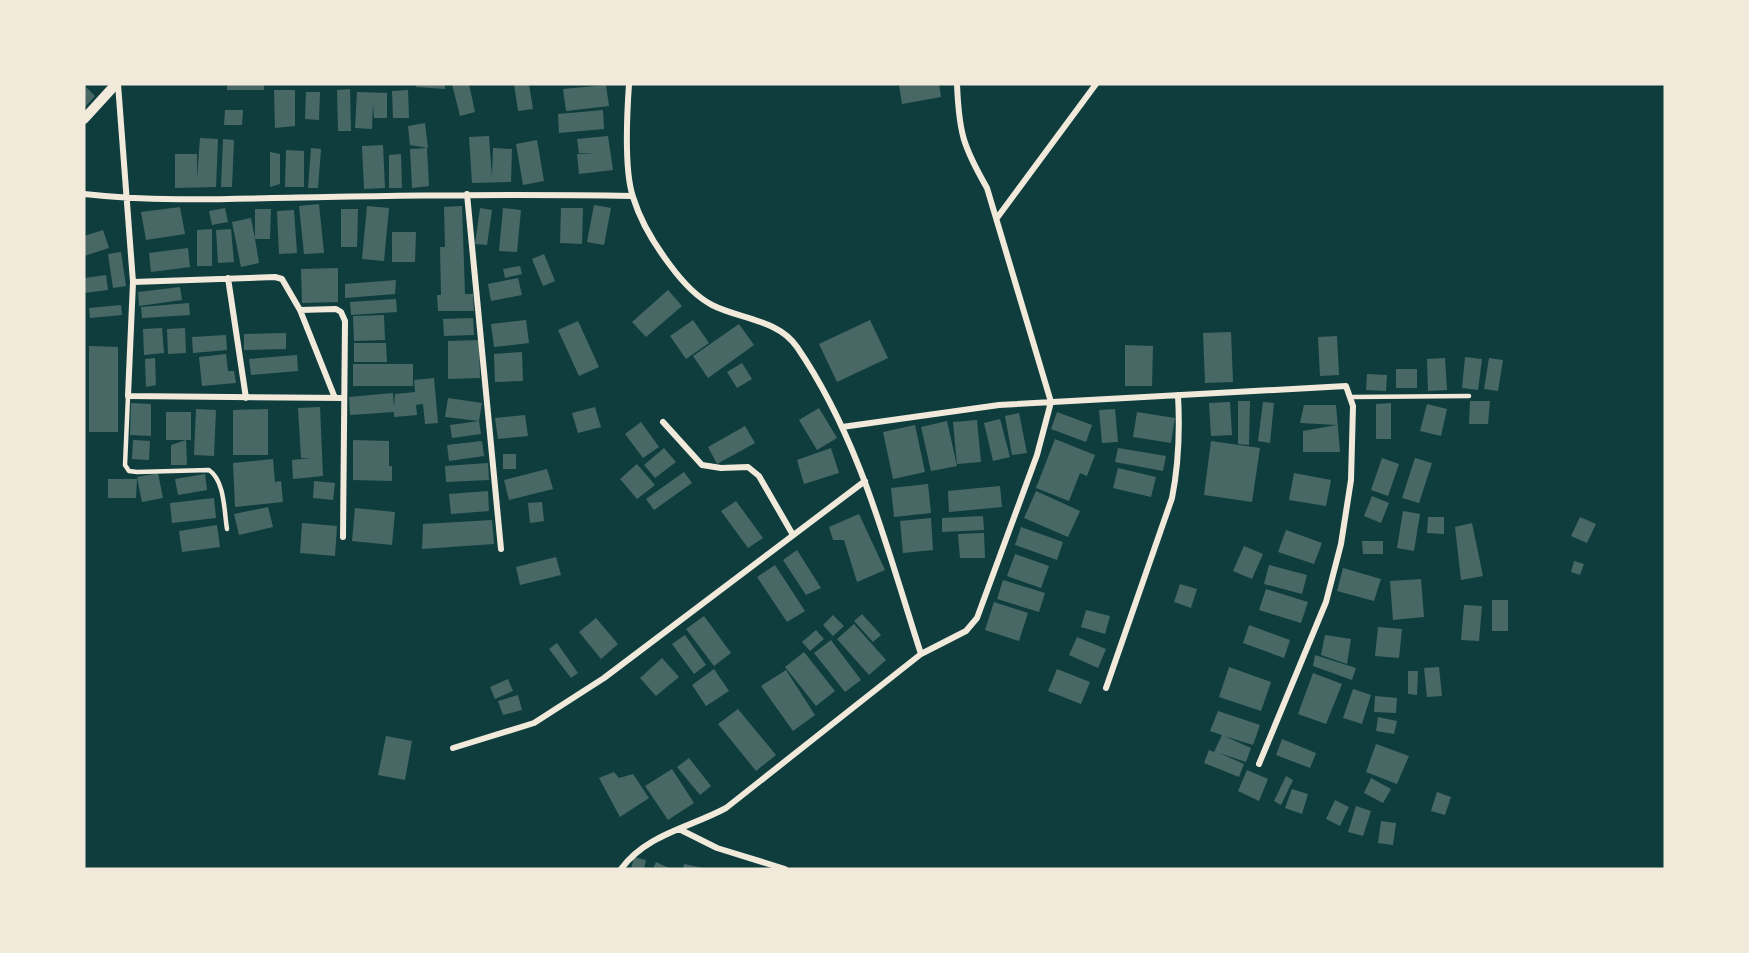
<svg xmlns="http://www.w3.org/2000/svg" width="1749" height="953" viewBox="0 0 1749 953" font-family="Signika,sans-serif">
<rect width="100%" height="100%" fill="#0f3d3e"/>
<!-- building -->
<path fill="#486865" d="M227 84H264V90H227Z
M417 84H445V89L416 87Z
M452 84H469L475 112 460 116Z
M514 84H529L533 109 518 111Z
M907 84H939L941 97 902 104 899 85Z
M84 85 95 96 84 108Z
M606 85 609 106 566 111 563 89Z
M350 89 351 131H338L337 90Z
M274 90H295V126L275 128Z
M408 90 409 118H393L392 91Z
M306 92H320L319 120 305 119Z
M357 92 387 93V118H374L373 104 372 129 355 128Z
M225 110H243L242 125H224Z
M603 110 604 129 559 133 558 114Z
M425 123 428 148 410 145 408 126Z
M489 136 492 177 493 148 512 149 511 182 472 183 469 137Z
M608 136 613 170 579 174 577 154 596 153H579L577 139Z
M200 138 218 139 216 187 175 188V154H197V179Z
M223 139 234 140 232 187H221Z
M537 140 544 181 523 185 516 144Z
M383 145 385 188 364 189 362 146Z
M311 148 321 149 318 188H308Z
M427 148 429 186 412 188 410 149Z
M286 150 304 151V187H285Z
M270 152 280 154V184L270 187Z
M401 154 402 188H389V155Z
M319 204 324 253 304 254 299 206Z
M594 205 611 208 604 245 587 242Z
M367 206 389 208 384 261 362 259Z
M462 206 465 294H473L474 311H438L437 295H441L440 247H445L444 207Z
M180 207 185 234 146 240 141 212Z
M225 208 228 222 212 225 209 211Z
M480 208 492 210 487 245 475 244Z
M503 208 521 210 517 252 499 251Z
M561 208H583L582 244 560 243Z
M255 209H271L270 239H255L259 263 241 267 232 222 251 218 255 239Z
M341 209H358L357 247H341Z
M294 210 297 253 279 254 277 211Z
M212 229V266H197V230Z
M231 229 234 262 218 263 216 230Z
M103 230 109 248 84 256V236Z
M392 232H416L415 262H392Z
M188 248 190 267 151 272 149 253Z
M121 252 126 286 113 288 108 254Z
M544 254 555 281 543 286 532 259Z
M520 266 522 274 505 278 503 269Z
M338 268V302L302 303 301 269Z
M106 275 108 290 84 293V278Z
M518 278 522 295 491 301 488 284Z
M396 280 395 294 345 298V284Z
M180 287 182 300 139 306 138 292Z
M668 290 682 306 646 337 632 322Z
M396 299 397 312 351 315 350 302Z
M189 303 190 315 142 318 141 307Z
M121 305 122 315 90 318 89 308Z
M384 315 385 340 354 341 353 316Z
M473 318 474 335 444 336 443 319Z
M526 320 529 343 494 347 491 324Z
M693 320 709 343 686 359 670 336Z
M870 320 888 358 837 382 819 344Z
M578 321 599 367 579 376 558 330Z
M739 324 754 345 708 378 693 356Z
M162 328 164 353 144 355 143 329Z
M185 328 186 353 168 354 167 329Z
M1231 332 1233 382 1205 383 1203 333Z
M286 333V349L244 350V334Z
M226 335 227 350 193 353 192 337Z
M1337 336 1339 375 1320 376 1318 337Z
M479 340 480 378 448 379V341Z
M354 343H386L387 362H354Z
M1125 345 1153 346 1152 386H1125Z
M89 346 118 347V432H89Z
M522 352 523 381 495 382 494 354Z
M226 354 228 371H234L236 383 202 386 199 357Z
M297 355 298 371 251 375 249 359Z
M1465 357 1482 359 1478 390 1462 388Z
M155 358 156 385 146 387 145 359Z
M1445 358 1447 390 1428 391 1427 359Z
M1489 358 1503 360 1498 391 1484 389Z
M742 363 752 379 737 388 727 372Z
M353 364H413V386H353Z
M1396 369H1417V388H1396Z
M1367 374 1387 375 1386 391 1366 390Z
M434 378 438 423 425 424 423 404 416 405 417 415 394 417V412L350 415 349 397 393 393 394 407 395 394 415 392 414 380Z
M448 398 482 403 479 421 445 417Z
M1238 401H1250L1249 445 1238 444Z
M1470 401H1490L1488 424H1469Z
M1230 402 1232 435 1211 436 1209 403Z
M1263 402 1274 403 1270 443 1258 441Z
M131 403 151 404V436L130 435Z
M1391 403V439H1376V404Z
M1427 404 1447 409 1441 436 1420 431Z
M1304 405H1336L1340 452H1303V431L1337 425 1300 423Z
M320 407 323 476 293 479 292 460 312 458H301L298 408Z
M595 407 601 427 578 433 572 413Z
M819 408 837 438 817 450 799 420Z
M196 409 216 410 214 456 194 455Z
M268 409V455H233V410Z
M1115 409 1118 442 1102 443 1099 410Z
M166 412H191V440H166Z
M1057 412 1092 425 1086 442 1051 429Z
M1137 412 1175 418 1171 443 1133 437Z
M1019 413 1027 453 1012 455 1005 416Z
M525 415 528 436 498 439 495 418Z
M1000 419 1010 457 993 461 984 423Z
M977 420 981 462 957 464 953 422Z
M479 421 481 434 452 438 450 425Z
M947 421 957 466 931 471 921 427Z
M641 422 659 447 643 458 625 434Z
M915 425 925 472 893 479 883 432Z
M745 426 755 443 717 464 708 447Z
M1055 439 1095 455 1087 476 1080 473 1069 501 1036 488Z
M133 440 150 441 149 460 132 459Z
M186 440 187 465H171V445Z
M353 440 389 441V466H392V481L353 480Z
M482 441 484 456 449 461 447 445Z
M1211 441 1260 448 1252 502 1204 495Z
M664 448 676 462 655 478 644 465Z
M831 448 839 473 804 484 797 460Z
M1118 448 1166 456 1163 471 1115 462Z
M503 454H516V469H503Z
M1382 458 1399 464 1388 496 1371 490Z
M1415 458 1432 463 1419 503 1402 498Z
M273 459 275 482 281 481 283 502 235 507 233 463Z
M488 463 489 480 446 482 445 466Z
M637 464 655 485 637 499 620 479Z
M1118 468 1156 477 1151 497 1113 488Z
M547 469 553 489 509 500 504 480Z
M684 472 692 483 654 510 646 499Z
M158 473 163 498 142 502 137 477Z
M1294 473 1331 480 1326 506 1289 500Z
M205 474 207 490 178 495 175 479Z
M108 479H137L136 498H108Z
M314 481 335 483 333 500 313 498Z
M928 484 931 513 894 517 891 488Z
M1000 486 1002 507 949 512 948 491Z
M488 491 489 511 451 514 449 494Z
M1036 491 1080 511 1068 537 1024 518Z
M1372 496 1389 503 1381 523 1364 516Z
M214 498 216 518 172 523 170 503Z
M736 501 763 538 748 548 721 511Z
M542 502 544 521 530 523 528 503Z
M268 507 273 527 239 535 234 514Z
M355 508 395 512 392 545 352 541Z
M1403 511 1420 514 1414 551 1397 548Z
M859 514 885 570 857 582 844 540H833L829 527Z
M983 516 984 530 942 532V518Z
M1428 517H1444V534L1427 533Z
M1580 517 1596 524 1587 543 1571 536Z
M931 518 933 550 903 553 900 521Z
M492 520 494 544 422 549 423 524Z
M302 523 337 526 335 556 300 553Z
M1472 523 1483 576 1461 580 1455 527Z
M217 525 220 547 182 552 179 531Z
M1021 527 1063 542 1057 560 1015 545Z
M1286 530 1322 543 1314 564 1278 552Z
M984 533 985 558H960L958 534Z
M1362 541H1383V554H1363Z
M1244 546 1263 554 1252 579 1233 571Z
M797 550 821 588 806 595 783 560Z
M1015 554 1049 566 1041 588 1007 576Z
M556 557 561 575 520 585 516 567Z
M1574 561 1584 564 1580 575 1571 572Z
M775 565 805 611 787 622 757 577Z
M1269 565 1307 575 1302 594 1264 584Z
M1343 568 1381 579 1374 601 1337 591Z
M1421 579 1424 617 1393 620 1390 581Z
M1003 580 1045 593 1039 612 997 599Z
M1180 584 1197 589 1191 608 1174 602Z
M1266 589 1308 602 1301 623 1259 610Z
M1492 600H1508V631H1492Z
M994 602 1028 613 1019 641 985 630Z
M1464 605 1482 606 1479 641 1461 640Z
M1086 610 1110 616 1105 634 1081 627Z
M862 614 881 635 873 642 854 621Z
M833 615 844 626 833 636 823 625Z
M704 616 731 653 714 666 686 629Z
M596 618 618 644 601 659 579 632Z
M854 624 886 660 869 675 837 639Z
M1249 625 1290 640 1284 658 1243 643Z
M1378 627 1402 629 1399 658 1375 656Z
M816 630 824 639 810 651 802 642Z
M685 635 706 665 694 674 672 644Z
M1325 635 1351 639 1347 664 1321 655Z
M1077 637 1106 649 1098 668 1069 655Z
M831 640 861 680 845 692 814 653Z
M557 643 578 673 571 678 549 649Z
M804 652 835 691 816 706 785 667Z
M1315 655 1356 668 1352 680 1313 666Z
M662 658 679 677 656 696 640 678Z
M1229 667 1271 682 1261 711 1219 697Z
M1439 667 1442 696 1427 697 1424 668Z
M714 669 729 691 706 706 692 685Z
M1057 669 1090 682 1081 704 1048 691Z
M786 670 815 715 793 731 761 686Z
M1408 671H1418L1417 695 1408 694Z
M1313 673 1342 684 1326 724 1298 714Z
M508 679 513 691 495 699 490 687Z
M1353 689 1371 695 1362 724 1343 718Z
M518 695 522 710 503 715 498 701Z
M1375 696 1397 698 1396 713 1374 712Z
M738 709 776 755 756 771 718 724Z
M1218 711 1260 725 1253 745 1224 736 1251 748 1246 762 1219 753 1244 764 1239 777 1204 763 1209 750 1214 752 1222 735 1210 731Z
M1378 717 1397 721 1394 734 1376 731Z
M386 736 412 741 405 780 378 775Z
M1282 739 1316 753 1310 768 1276 755Z
M1376 744 1409 756 1397 784 1366 772Z
M689 758 711 786 700 795 677 767Z
M672 769 694 803 668 820 645 786Z
M1247 770 1268 779 1259 801 1238 791Z
M614 772 619 778 633 774 649 798 620 817 599 778Z
M1286 776 1293 780 1281 805 1274 801Z
M1371 778 1391 789 1383 803 1364 793Z
M1292 789 1308 794 1302 814 1285 808Z
M1437 792 1451 797 1445 815 1431 811Z
M1335 800 1349 807 1340 826 1326 819Z
M1356 806 1371 811 1363 836 1348 832Z
M1381 821 1396 823 1393 845 1378 843Z
M634 857 646 860 644 869H631Z
M656 862 671 869H653Z
M684 864 703 868V869H683Z"/>
<g fill="none" stroke-linecap="round" stroke-linejoin="round">
<!-- service -->
<path stroke="#f1e9da" stroke-width="4.5" d="M128 396 125 465 129 471 137 472 209 470C225 481 224 511 227 529
M1352 397 1469 396"/>
<!-- minor -->
<path stroke="#f1e9da" stroke-width="6" d="M118 84 133 282 128 396 344 398
M629 84C627 113 624 170 633 197 641 223 654 244 670 265 681 280 695 296 712 305 739 319 778 319 797 347 860 439 887 549 921 654
M84 194C164 203 246 198 326 197 428 195 530 194 632 196
M467 194 501 549
M997 218 1096 84
M228 278 246 398
M133 282 275 277 282 279 300 310 335 398
M300 310 336 309 341 312 345 321 343 537
M663 422 702 465 721 468 748 467 759 476 793 535
M842 427 999 405 1346 386 1353 406 1351 480 1341 544 1326 602 1259 764
M1106 688 1172 498C1179 463 1180 431 1178 395
M453 748 534 723 604 678 865 481
M679 829 717 848 785 869
M621 869C647 834 689 828 726 808L921 654 966 631 977 618 1037 455 1051 402 987 188C963 146 959 133 957 84"/>
<!-- tertiary -->
<path stroke="#f1e9da" stroke-width="10" d="M84 119 116 84"/>
</g>
<!-- border -->
<rect width="1749" height="953" fill="none" stroke="#f1e9da" stroke-width="171"/>
</svg>
